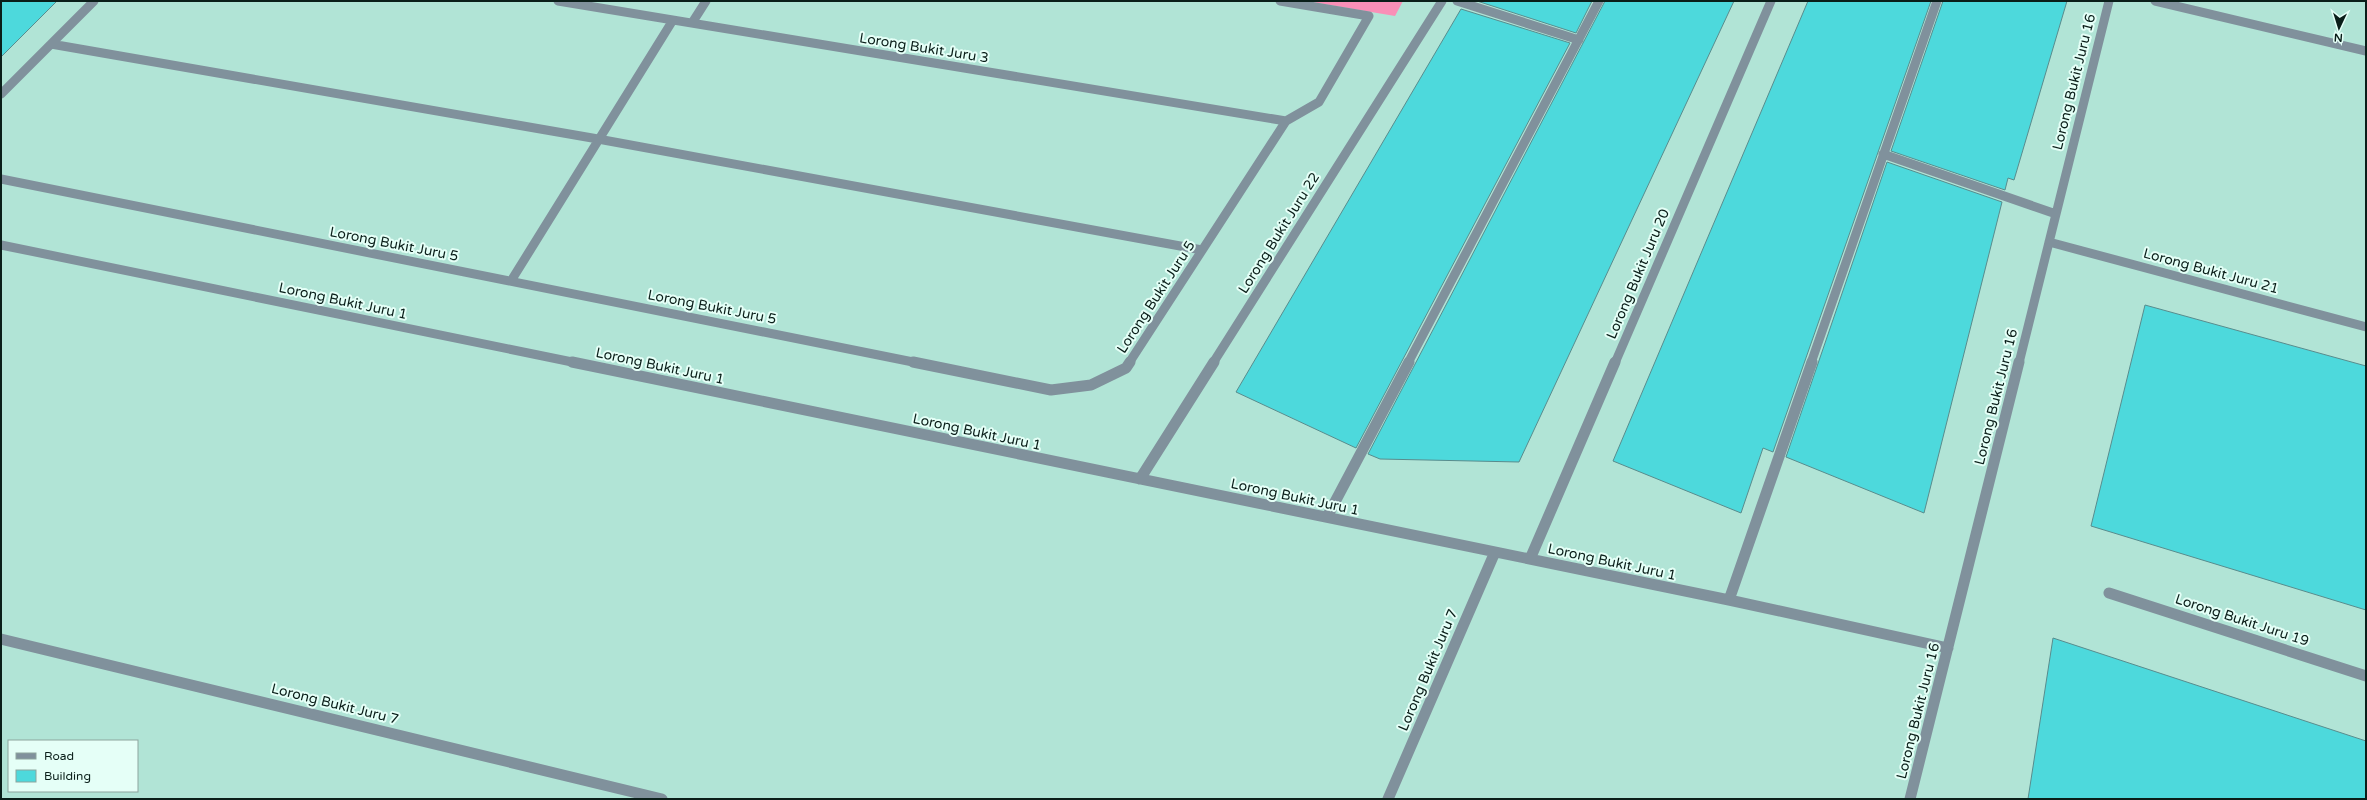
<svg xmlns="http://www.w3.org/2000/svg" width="2367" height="800" viewBox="0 0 2367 800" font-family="'Varela Round',sans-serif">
<rect width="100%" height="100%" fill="#b1e4d6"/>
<!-- green -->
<path fill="#f98fb7" d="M1306 1H1403L1395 16Z"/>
<!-- building -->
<path fill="#4dd9dc" stroke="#588c8d" d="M1 1H57L1 57Z
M1477 1H1592L1576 33Z
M1605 1H1734L1519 462 1380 459 1368 454Z
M1808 1H1931L1773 452 1763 448 1741 513 1613 461Z
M1943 1H2067L2014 180 2008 178 2005 190 1891 151Z
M1461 9 1570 43 1356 448 1236 392Z
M1887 162 2002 202 1924 513 1786 457Z
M2145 305 2366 366V610L2091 526Z
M2053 638 2366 741V799H2028Z"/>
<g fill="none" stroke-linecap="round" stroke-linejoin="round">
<!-- minor-far1 -->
<path stroke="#80919c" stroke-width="9" d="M558 1 1286 121
M1457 1 1579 40
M2155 1 2366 51
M692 23 706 1
M51 44 598 139 1202 250
M1 94 94 1
M1883 154 2056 214
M1 179 918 363
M2049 242 2366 327
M1 245 577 363
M511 281 673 20
M1129 363 1286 121 1319 102 1369 16 1280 1
M1213 363 1442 1
M1408 363 1599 1
M1615 363 1771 1
M1811 363 1937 1
M2019 363 2109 1"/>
<!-- minor -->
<path stroke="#80919c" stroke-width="11" d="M572 362 1729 600 1948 648
M913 362 1051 390 1091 385 1126 368 1130 362
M1140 479 1214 362
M1327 517 1409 362
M1530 559 1615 362
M2109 593 2366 676
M1729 600 1812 362
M1 639 662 799
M1388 799 1495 552
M1910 799 2019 362"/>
</g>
<g text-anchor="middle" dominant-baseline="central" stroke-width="4" stroke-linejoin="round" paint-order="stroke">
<!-- street labels -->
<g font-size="14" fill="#0a1e19" stroke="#e5fff7">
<text transform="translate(924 48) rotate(9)">Lorong Bukit Juru 3</text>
<text transform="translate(2074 82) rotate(-76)">Lorong Bukit Juru 16</text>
<text transform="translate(1279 233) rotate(-58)">Lorong Bukit Juru 22</text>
<text transform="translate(394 244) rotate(11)">Lorong Bukit Juru 5</text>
<text transform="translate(2211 271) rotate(15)">Lorong Bukit Juru 21</text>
<text transform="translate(1638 274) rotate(-67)">Lorong Bukit Juru 20</text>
<text transform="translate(1156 297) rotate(-57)">Lorong Bukit Juru 5</text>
<text transform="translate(343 301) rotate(12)">Lorong Bukit Juru 1</text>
<text transform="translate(712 307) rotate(11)">Lorong Bukit Juru 5</text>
<text transform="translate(660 366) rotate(12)">Lorong Bukit Juru 1</text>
<text transform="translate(1996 397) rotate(-76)">Lorong Bukit Juru 16</text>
<text transform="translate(977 432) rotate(12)">Lorong Bukit Juru 1</text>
<text transform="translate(1295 497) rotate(12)">Lorong Bukit Juru 1</text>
<text transform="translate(1612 562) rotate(12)">Lorong Bukit Juru 1</text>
<text transform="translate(2242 620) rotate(18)">Lorong Bukit Juru 19</text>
<text transform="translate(1428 670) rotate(-67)">Lorong Bukit Juru 7</text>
<text transform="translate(335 704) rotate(14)">Lorong Bukit Juru 7</text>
<text transform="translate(1918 711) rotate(-76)">Lorong Bukit Juru 16</text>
</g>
</g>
<!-- border -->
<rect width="2367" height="800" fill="none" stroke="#0a1e19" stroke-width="4"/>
<!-- legend -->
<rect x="8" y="740" width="130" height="52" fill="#e5fff7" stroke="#8da59e"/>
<rect x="16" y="753" width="20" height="6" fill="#80919c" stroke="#8da59e"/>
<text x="44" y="760" font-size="12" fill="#0a1e19">Road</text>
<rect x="16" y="770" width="20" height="12" fill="#4dd9dc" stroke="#8da59e"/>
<text x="44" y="780" font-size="12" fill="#0a1e19">Building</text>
<!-- north arrow -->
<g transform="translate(2339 28) rotate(184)" stroke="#e5fff7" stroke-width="3" paint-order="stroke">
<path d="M0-3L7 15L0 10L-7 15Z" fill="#0a1e19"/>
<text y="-6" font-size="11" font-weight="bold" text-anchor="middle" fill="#0a1e19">N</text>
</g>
</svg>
